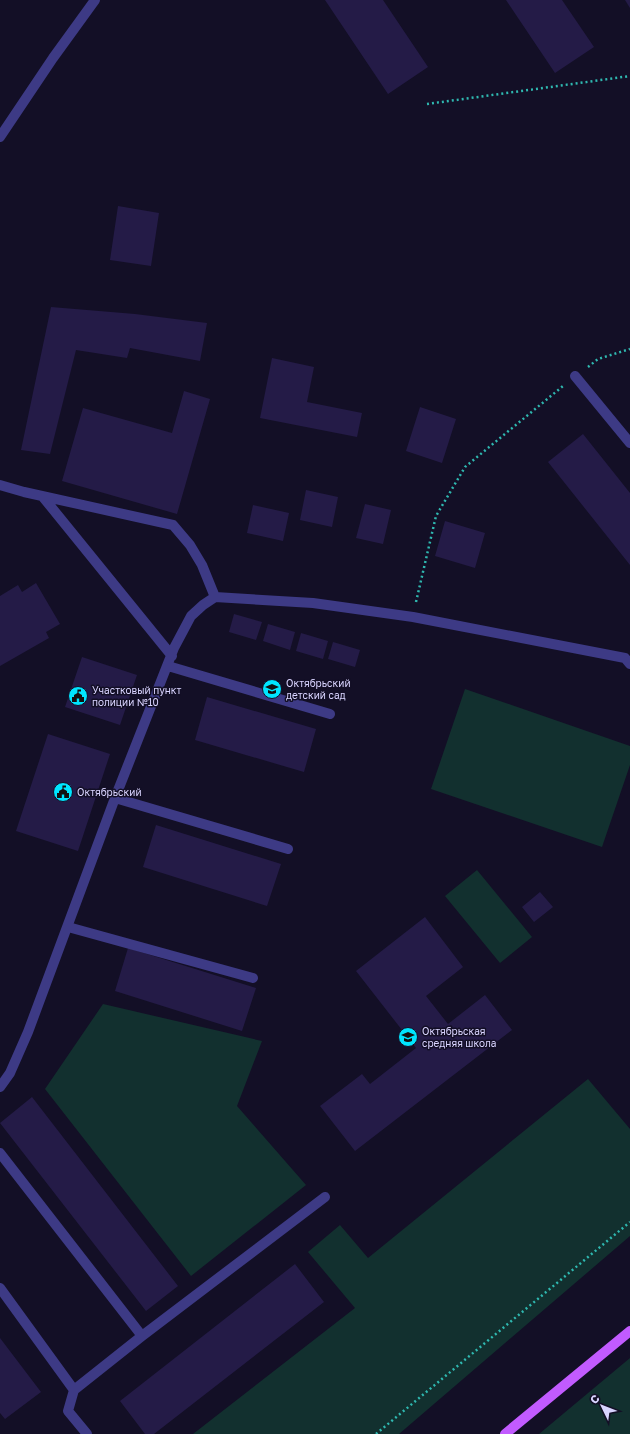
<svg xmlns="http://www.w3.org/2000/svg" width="630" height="1434" viewBox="0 0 630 1434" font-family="'Golos Text',sans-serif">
<rect width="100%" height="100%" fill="#130f26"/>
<!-- green -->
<path fill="#12302f" d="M465 689 630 746V765L602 847 431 789Z
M477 870 532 937 500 963 445 896Z
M103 1004 262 1041 237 1106 306 1185 191 1276 45 1089Z
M588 1079 630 1129V1236L399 1434H193L355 1308 308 1252 340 1225 368 1258Z
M630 1358V1434H539Z"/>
<!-- building -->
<path fill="#241b47" d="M325 0H383L428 67 388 94Z
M506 0H562L594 47 555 73Z
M625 0H630V8Z
M118 206 159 213 151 266 110 260Z
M51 307 135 314 207 323 200 361 130 348 127 358 76 350 50 454 21 450Z
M272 358 314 367 307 402 362 413 357 437 260 418Z
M184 391 210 399 177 514 62 481 83 408 172 433Z
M420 407 456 419 442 463 406 451Z
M583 434 630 493V565L548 462Z
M306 490 338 497 332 527 300 520Z
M365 504 391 510 383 544 356 538Z
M253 505 289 513 283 541 247 533Z
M445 521 485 533 475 568 435 556Z
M36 583 60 624 46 632 49 638 0 666V596L18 585 22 592Z
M234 614 262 622 256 640 229 632Z
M268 624 295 632 290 650 263 641Z
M301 633 328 641 323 659 296 651Z
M333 642 360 650 355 667 328 659Z
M82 657 137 675 120 725 65 707Z
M207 697 316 729 304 772 195 740Z
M48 734 110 754 78 851 16 831Z
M156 825 281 864 267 906 143 867Z
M540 892 553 907 534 922 522 907Z
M425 917 463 967 426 996 448 1024 485 995 512 1030 355 1151 320 1106 362 1074 370 1084 416 1048 356 971Z
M128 948 256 988 242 1031 115 991Z
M32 1097 178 1286 146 1311 0 1123Z
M295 1264 324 1302 154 1434H145L120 1401Z
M0 1338 41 1392 5 1419 0 1413Z"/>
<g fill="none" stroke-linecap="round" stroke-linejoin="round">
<!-- path -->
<path stroke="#2fb8b0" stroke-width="2.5" stroke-dasharray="2 3" stroke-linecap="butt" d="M427 104 630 76
M588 367 598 359 630 349
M416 602 436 516 465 467 563 386
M376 1434 630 1222"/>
<!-- minor -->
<path stroke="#3d3a85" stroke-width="10" d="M0 137 53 58 95 0
M575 376 630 443
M0 485 24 492 173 525 190 545 202 565 215 597
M43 497 172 656
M168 666 330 714
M115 798 288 849
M68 927 253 978
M0 1087 10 1073 28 1032 115 798 174 648 191 616 203 605 215 597 313 603 413 617 625 658 630 664
M0 1153 142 1336
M0 1288 74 1390 68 1411 87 1434
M74 1390 142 1336 325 1197"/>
<!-- major -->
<path stroke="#c25bff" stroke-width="10" d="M505 1434 630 1331"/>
</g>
<!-- icons -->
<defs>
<symbol id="school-disc" viewBox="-11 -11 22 22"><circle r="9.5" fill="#00e5ff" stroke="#130f26"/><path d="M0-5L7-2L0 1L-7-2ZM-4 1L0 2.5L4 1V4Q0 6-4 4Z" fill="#111"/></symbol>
<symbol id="civic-disc" viewBox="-11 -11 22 22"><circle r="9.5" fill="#00e5ff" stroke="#130f26"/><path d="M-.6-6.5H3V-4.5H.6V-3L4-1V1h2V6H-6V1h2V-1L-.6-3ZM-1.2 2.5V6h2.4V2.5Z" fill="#111"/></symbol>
</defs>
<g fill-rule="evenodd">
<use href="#school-disc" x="261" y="678" width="22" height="22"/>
<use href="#civic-disc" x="67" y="685" width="22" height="22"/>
<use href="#civic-disc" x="52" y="781" width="22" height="22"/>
<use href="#school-disc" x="397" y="1026" width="22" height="22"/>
</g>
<g text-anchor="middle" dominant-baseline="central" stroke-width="3" stroke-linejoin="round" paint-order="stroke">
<!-- poi labels -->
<g font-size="10" fill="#d9d4ff" stroke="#130f26" text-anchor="start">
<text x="286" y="683">Октябрьский<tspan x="286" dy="12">детский сад</tspan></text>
<text x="92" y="690">Участковый пункт<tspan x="92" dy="12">полиции №10</tspan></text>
<text x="77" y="792">Октябрьский</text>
<text x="422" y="1031">Октябрьская<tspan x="422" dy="12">средняя школа</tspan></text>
</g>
</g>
<!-- north arrow -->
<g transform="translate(602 1406) rotate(313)" stroke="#130f26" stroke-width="3" paint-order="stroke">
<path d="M0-3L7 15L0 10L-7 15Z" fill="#d9d4ff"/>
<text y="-6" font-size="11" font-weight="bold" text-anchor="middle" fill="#d9d4ff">С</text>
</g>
</svg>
